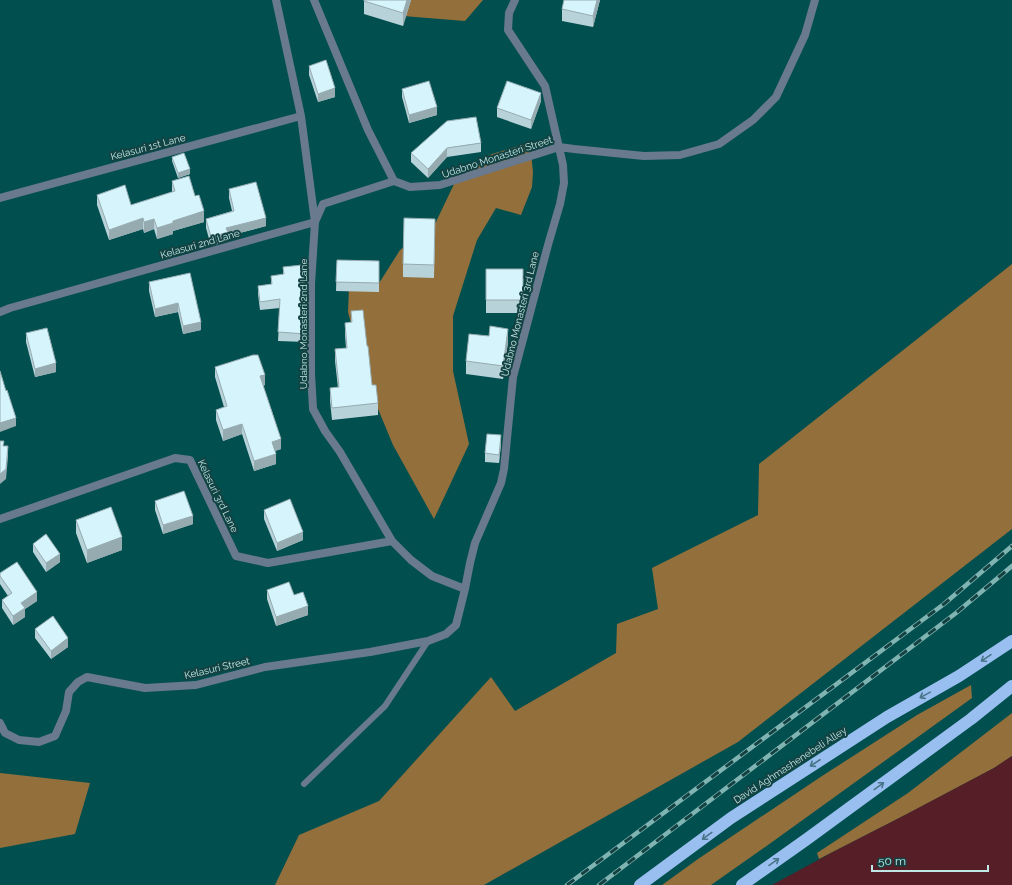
<svg xmlns="http://www.w3.org/2000/svg" width="1012" height="885" viewBox="0 0 1012 885" font-family="Raleway,sans-serif">
<rect width="100%" height="100%" fill="#024f4f"/>
<!-- forest -->
<path fill="#936f3b" d="M407 0H483L465 21 403 16Z
M530 143 533 172 532 187 521 215 496 208 477 240 453 316V371L469 444 434 519 393 445 366 380 348 312 349 287 376 288 400 250 434 226 456 180 492 154Z
M1012 264V529L738 742 484 885H275L299 835 379 801 491 677 515 711 616 653 617 624 658 609 652 568 758 515 759 464Z
M971 685 972 698 768 845 711 885H662L698 859 822 776 917 715Z
M1012 713V756L994 768 907 814 819 859 817 853 908 793Z
M0 773 90 783 75 834 0 848Z"/>
<!-- water -->
<path fill="#561e26" d="M1012 756V885H772L831 853 907 814 994 768Z"/>
<g fill="none" stroke-linecap="round" stroke-linejoin="round">
<!-- service -->
<path stroke="#69798e" stroke-width="6" d="M304 784 385 706 428 641"/>
<!-- minor -->
<path stroke="#69798e" stroke-width="8" d="M276 0 301 116 315 222 311 284V373L313 409 325 431 340 452 392 541 411 560 432 576 465 589
M314 0 368 130 394 181 410 187 440 185 559 147 574 149 644 156 680 155 719 144 753 120 776 97 805 35 815 0
M0 198 301 116
M0 312 10 308 315 222 323 204 394 181
M0 519 175 458 190 460 236 556 268 563 392 541
M0 723 5 733 19 740 39 742 55 736 66 711 69 692 78 682 87 677 145 688 196 685 265 667 370 652 428 641 446 634 456 625 465 589 470 563 475 543 501 483 504 469 513 377 548 245 560 204 564 183 563 165 545 86 508 30 509 13 515 0"/>
<!-- motorway -->
<path stroke="#99bff0" stroke-width="12" d="M640 885 731 818 887 717 959 676 1012 641
M742 885 807 839 971 719 1012 686"/>
<defs>
<path id="rail" d="M567 885 944 604 1012 546
M599 885 956 613 1012 566"/>
</defs>
<!-- rail casing -->
<use href="#rail" stroke="#80b4b3" stroke-width="4.5"/>
<!-- rail -->
<use href="#rail" stroke="#144242" stroke-width="3" stroke-dasharray="9" stroke-linecap="butt"/>
</g>
<!-- wall -->
<path fill="#b8d2d9" d="M411 0 403 26 364 14V1Z
M564 0H600L593 27 562 21V9Z
M309 66 335 97 318 102 309 75Z
M402 89 437 115 409 123 402 97Z
M541 101 531 129 497 117V108Z
M481 143V152L447 157 428 178 411 162V153Z
M172 157 190 174 178 178 172 161Z
M172 181 204 222 173 231V234L157 239 154 229 144 233 143 229 109 240 97 205V195L131 205 172 192Z
M229 189 266 226 228 236V241L211 246 206 228V219L232 211 229 198Z
M435 232 434 278 403 277V264Z
M337 260 379 261V292L336 291Z
M283 267 306 294V342L278 341 280 308 260 310 258 294V286L271 284V276L283 275Z
M486 269H523V313H486Z
M190 273 201 330 183 334 178 312 155 317 149 291V282Z
M351 311 367 346 372 385 378 403V415L332 420 330 401V388H338L335 361V349L346 348 345 335V323L351 322Z
M26 333 56 372 35 377 26 342Z
M508 342 503 379 466 374V361Z
M215 367 265 385 263 386 281 449 275 451 276 464 254 471 242 434 223 441 216 420V410L224 407 215 377Z
M501 444 499 463 485 462V453Z
M155 501 193 524 163 534 155 510Z
M264 510 303 540 277 551 264 519Z
M76 520 122 550 87 563 76 533Z
M33 544 60 562 46 572 33 552Z
M0 573 37 601 25 609V617L13 625 2 608V600L8 596 0 584Z
M267 590 294 595 308 615 276 626 267 599Z
M35 629 68 647 51 659 35 638Z"/>
<!-- shaded-wall -->
<path fill="#96abb0" d="M407 0H411L403 26V13Z
M597 0H600L593 27V16Z
M335 88V97L318 102V94Z
M541 93V101L531 129V120Z
M437 107V115L409 123V115Z
M447 148V157L428 178V169Z
M190 169V174L178 178V173Z
M204 211V222L173 231V234L157 239V228L173 221Z
M143 218V229L109 240V230Z
M266 218V226L228 236V241L211 246V237L226 228Z
M154 219V229L144 233V222Z
M178 303V312L155 317V309Z
M201 322V330L183 334V326Z
M508 329V342L503 379V366Z
M56 363V372L35 377V369Z
M265 375V385L260 387V376Z
M16 418V426L0 432V423Z
M242 424V434L223 441V430Z
M501 435V444L499 463V455Z
M281 439V449L272 452V442Z
M8 446V457L6 479 0 484V474Z
M276 454V464L254 471V461Z
M193 516V524L163 534V525Z
M303 532V540L277 551V543Z
M122 537V550L87 563V550Z
M60 554V562L46 572V563Z
M37 592V601L25 609V617L13 625V616L21 603Z
M308 606V615L276 626V617Z
M68 638V647L51 659V651Z"/>
<!-- building -->
<path fill="#d6f4fc" stroke="#96abb0" d="M364 0H407L403 13 364 1Z
M564 0H597L593 16 562 9Z
M326 60 335 88 318 94 309 66Z
M429 81 437 107 409 115 402 89Z
M507 81 541 93 531 120 497 108Z
M476 117 481 143 447 148 428 169 411 153 447 121Z
M184 153 190 169 178 173 172 157Z
M189 176 195 196 199 195 204 211 173 221V223L157 228 154 219 144 222 143 218 109 230 97 195 125 185 131 205 175 191 172 181Z
M256 182 266 218 226 228 228 232 211 237 206 219 234 211 229 189Z
M404 218 435 219 434 265 403 264Z
M337 260 379 261V283L336 282Z
M302 265 306 294V334L278 332 280 299 260 302 258 286 272 284 271 276 284 274 283 267Z
M486 269H523V300H486Z
M190 273 201 322 183 326 178 303 155 309 149 282Z
M363 310 367 346H368L372 385H376L378 403 332 408 330 388 339 387 335 349 347 348 345 323 352 322 351 311Z
M490 326 508 329 503 366 466 361 469 334 489 336Z
M47 328 56 363 35 369 26 333Z
M253 355H258L265 375 260 376 281 439 272 442 276 454 254 461 242 424 223 430 216 410 227 406 215 367Z
M0 371 6 391 7 390 16 418 0 423Z
M487 434 501 435 499 455 485 453Z
M0 441H4L3 446H8L6 469 0 474Z
M184 491 193 516 163 525 155 501Z
M290 499 303 532 277 543 264 510Z
M111 507 122 537 87 550 76 520Z
M46 534 60 554 46 563 33 544Z
M17 562 37 592 21 603 25 608 13 616 2 600 12 593 0 576V573Z
M289 582 294 595 303 592 308 606 276 617 267 590Z
M53 616 68 638 51 651 35 629Z"/>
<!-- one-way arrows -->
<defs><path id="oneway-shaft" d="M-6 0H5M1.5-3L5.5 0L1.5 3" fill="none" stroke-width="1.6" stroke-linecap="round" stroke-linejoin="round"/></defs>
<g stroke="#497488">
<use href="#oneway-shaft" transform="translate(986 658) rotate(146)"/>
<use href="#oneway-shaft" transform="translate(925 695) rotate(151)"/>
<use href="#oneway-shaft" transform="translate(815 763) rotate(147)"/>
<use href="#oneway-shaft" transform="translate(879 786) rotate(-36)"/>
<use href="#oneway-shaft" transform="translate(707 836) rotate(144)"/>
<use href="#oneway-shaft" transform="translate(774 862) rotate(-35)"/>
</g>
<g text-anchor="middle" dominant-baseline="central" stroke-width="4" stroke-linejoin="round" paint-order="stroke">
<!-- street labels -->
<g font-size="10" fill="#bfe7e6" stroke="#144242">
<text transform="translate(148 147) rotate(-15)">Kelasuri 1st Lane</text>
<text transform="translate(497 157) rotate(-18)">Udabno Monasteri Street</text>
<text transform="translate(200 244) rotate(-16)">Kelasuri 2nd Lane</text>
<text transform="translate(520 314) rotate(-76)">Udabno Monasteri 3rd Lane</text>
<text transform="translate(303 324) rotate(-90)">Udabno Monasteri 2nd Lane</text>
<text transform="translate(218 496) rotate(64)">Kelasuri 3rd Lane</text>
<text transform="translate(217 668) rotate(-13)">Kelasuri Street</text>
<text transform="translate(790 765) rotate(-33)">David Aghmashenebeli Alley</text>
</g>
</g>
<!-- scale -->
<path d="M872 865v6h116v-6" fill="none" stroke="#bfe7e6" stroke-width="2"/>
<text x="878" y="865" font-size="12" fill="#bfe7e6" stroke="#144242" stroke-width="3" paint-order="stroke">50 m</text>
</svg>
